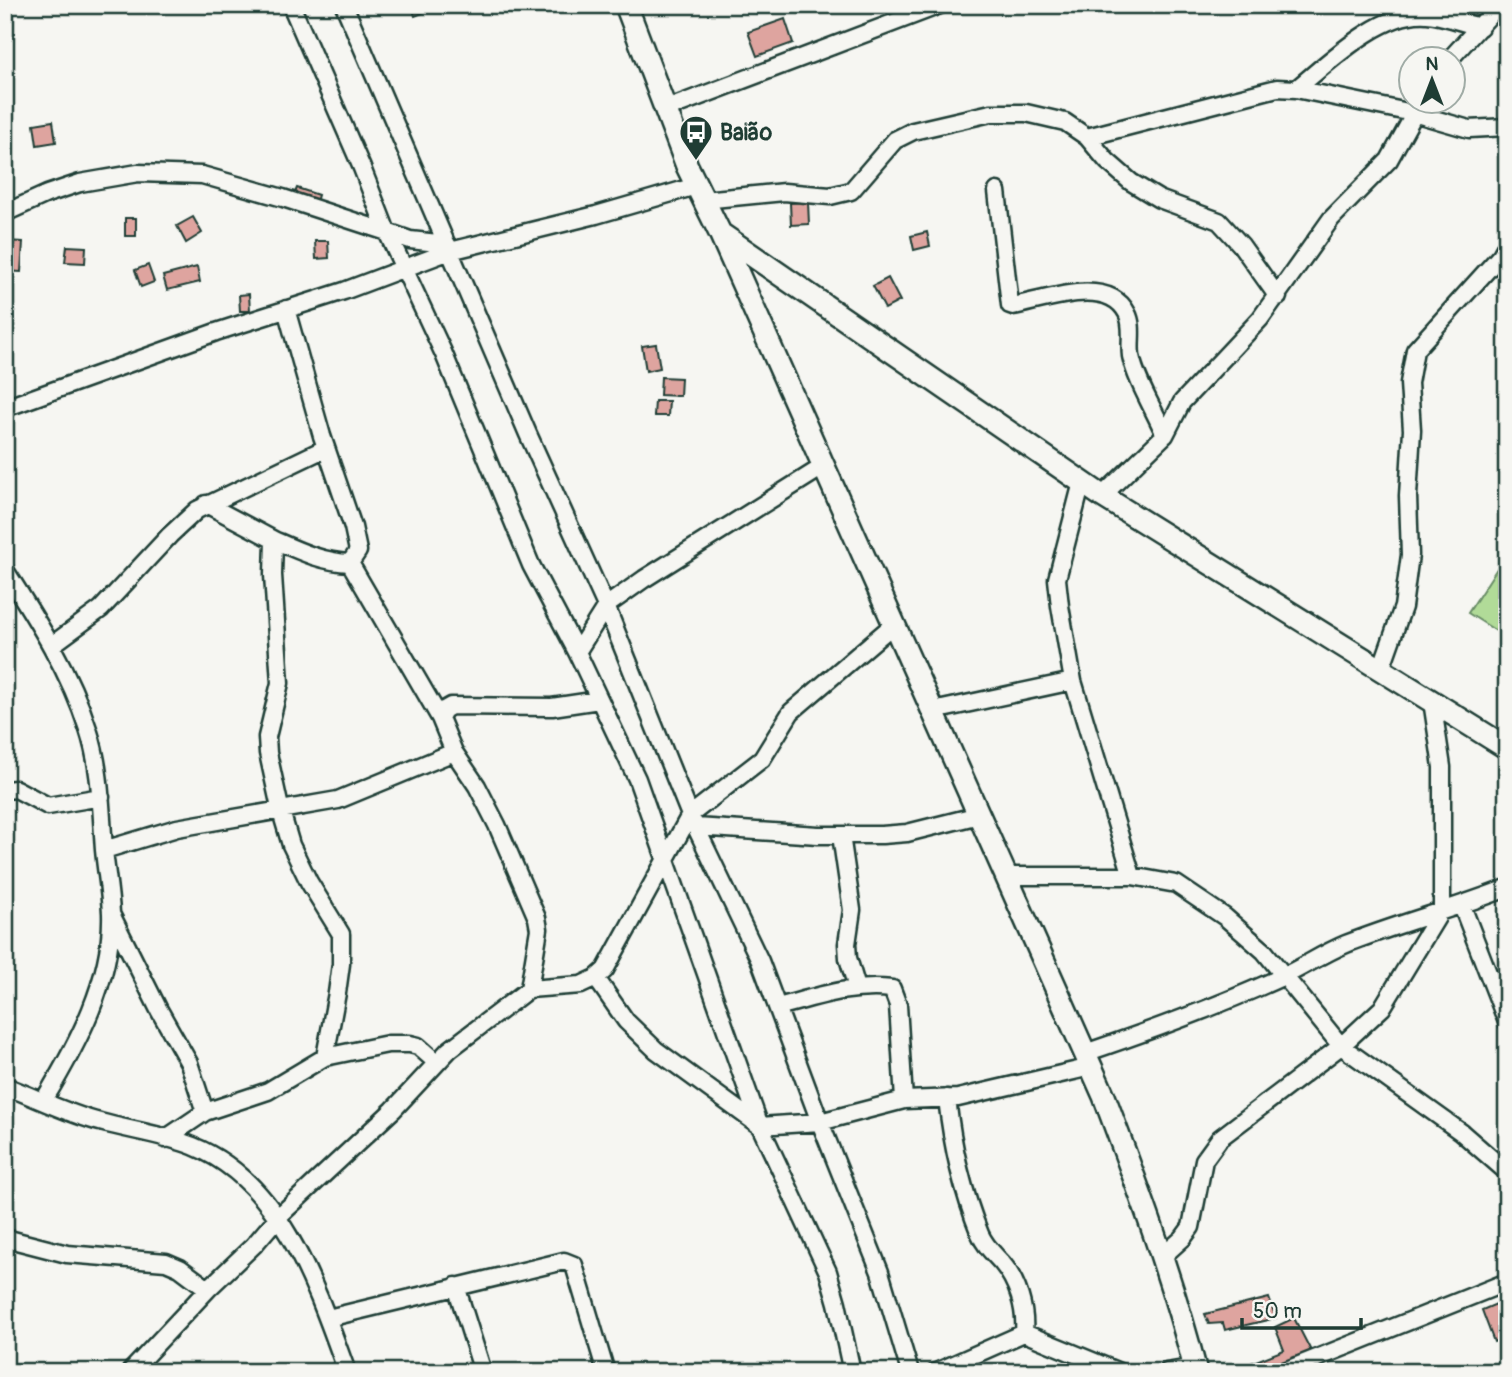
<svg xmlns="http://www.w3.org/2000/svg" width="1512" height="1377" viewBox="0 0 1512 1377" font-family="Pangolin,sans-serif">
<rect width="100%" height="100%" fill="#f6f6f2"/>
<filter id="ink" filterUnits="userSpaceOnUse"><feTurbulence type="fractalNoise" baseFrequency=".0143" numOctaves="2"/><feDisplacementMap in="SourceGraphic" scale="14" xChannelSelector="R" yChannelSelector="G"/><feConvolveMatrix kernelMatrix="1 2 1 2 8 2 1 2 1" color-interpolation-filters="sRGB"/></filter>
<g filter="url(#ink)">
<!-- green -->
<path fill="#b1db98" stroke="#688c66" stroke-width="2" d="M1507 553V638L1468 613Z"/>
<!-- building -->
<path fill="#dea49f" stroke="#1f3d34" stroke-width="2" d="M411 5H432L433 9 415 16Z
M785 19 793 43 757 56 748 32Z
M53 121 56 142 37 145 34 124Z
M297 188 318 195 316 202 294 195Z
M808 202 809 224 791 225 790 203Z
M193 217 202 233 186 243 177 226Z
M125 218H136V236H125Z
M927 232 930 246 914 250 911 236Z
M5 241 23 242 21 272 5 271Z
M315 241H328L329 258 316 259Z
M67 246 86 247 85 263 65 262Z
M148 265 154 282 141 287 135 270Z
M197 267 200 282 167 290 163 276Z
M888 278 900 301 885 309 873 286Z
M249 294 250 311H240L239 295Z
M656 344 660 368 646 371 642 346Z
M661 377 681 378 680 396 660 395Z
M655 401H669L668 416H654Z
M1269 1298 1276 1318 1225 1330 1223 1323 1209 1324 1205 1314Z
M1501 1302 1507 1315V1337L1494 1342 1482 1310Z
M1294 1318 1311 1351 1259 1372H1240L1238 1368 1284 1350 1275 1327Z"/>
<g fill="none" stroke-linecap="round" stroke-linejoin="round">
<defs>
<path id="street" d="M291 5 362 168 387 232 410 240 447 244
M344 5 528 434 606 606 690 815 760 961 820 1122 880 1272 910 1372
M1449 60 1499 5
M1296 89C1329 62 1382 10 1427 14 1444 15 1463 23 1480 27
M664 110 940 5
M1087 137 1277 88 1296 89 1413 113 1469 129 1507 127
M997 191 1010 305 1013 306C1045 300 1108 275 1127 313 1134 326 1129 342 1131 356 1136 381 1155 411 1165 435
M703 200 784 192 830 196 851 191 895 140 913 131 991 113H1026L1065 122 1087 137 1107 161 1131 182 1159 199 1219 221 1241 245 1278 297
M5 213 47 194 80 183 138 173 202 175 283 198 387 232 443 352 531 565 577 652 637 779 760 1126 828 1272 837 1303 852 1372
M5 408 216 332 344 291 450 251 596 215 696 186
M1082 482 1057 579 1060 606 1073 681 1132 876
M1102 496 1165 435 1182 402 1260 319 1331 219 1389 160 1421 102
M206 504 274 540 273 575 280 683 267 737 268 753 280 808 291 845 309 882 341 934V964L337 993 325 1057
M274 540C299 551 322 562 350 563L358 551 353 527 322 436 286 309
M350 563 440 718
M5 570C37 620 70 672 88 729 101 768 101 810 104 850 106 871 110 892 111 913 113 979 77 1045 44 1100
M52 645 101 609 170 535 197 510 326 448
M577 652 606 606 644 579 824 466
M1381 669 1403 607 1410 555 1408 496 1412 430 1409 383 1415 350 1501 255 1507 244
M933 711 1073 681
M5 790 16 789 48 806 101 797
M696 827 818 835H882L907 833 979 815
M841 835 852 910 847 944 848 958 857 988
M104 850 177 828 338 800 454 752
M1006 876H1132L1176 884 1225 917 1264 951 1341 1046 1461 1132 1507 1172
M1462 906 1507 1022
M112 916 159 1010 189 1063 205 1112
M596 978 626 1021 656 1050 760 1126 820 1122 904 1100 958 1098 1091 1067
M529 989 539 929 537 918 497 825 477 786 454 752 440 718 444 710 451 706 552 707 599 700
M778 1007C816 997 852 984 892 989L898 1005 904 1100
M1085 1053C1153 1030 1219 1006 1284 976 1305 966 1324 953 1346 944 1399 923 1454 909 1507 888
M5 1086C37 1098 68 1114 100 1122 129 1130 165 1135 193 1146 282 1182 317 1289 347 1372
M947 1098C952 1144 962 1190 980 1234 985 1246 993 1253 1002 1263 1018 1282 1026 1309 1024 1333
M165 1139 205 1112 268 1091 325 1057 388 1044H410L418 1046 436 1062
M5 1238 67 1254 166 1262 180 1268 208 1289
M1162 1257 1183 1238 1191 1227 1204 1160 1220 1138 1341 1046 1382 1008 1442 909V767L1432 701
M456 1286 483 1372
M328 1318 564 1261 574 1265 606 1372
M1024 1333 1119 1372
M130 1372 208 1289 254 1245 277 1218 393 1110 449 1050 529 989 581 985 596 978 605 970 690 815 762 759 791 712 894 624
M936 1372 1024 1333
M1167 1372 1195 1367
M1282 1372 1507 1282"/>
<path id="secondary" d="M626 5 687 166 720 233 1104 1096C1138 1187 1172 1278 1196 1372
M721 234 1102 496 1507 748"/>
</defs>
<!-- street casing -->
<use href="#street" stroke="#1f3d34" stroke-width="21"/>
<!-- secondary casing -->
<use href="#secondary" stroke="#1f3d34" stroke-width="26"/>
<!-- street -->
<use href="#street" stroke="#f6f6f2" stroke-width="16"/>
<!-- secondary -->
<use href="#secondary" stroke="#f6f6f2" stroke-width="21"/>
</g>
</g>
<!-- icons -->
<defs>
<symbol id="bus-pin" viewBox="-11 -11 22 30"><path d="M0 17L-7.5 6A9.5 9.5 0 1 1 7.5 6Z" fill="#1f3d34" stroke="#f6f6f2"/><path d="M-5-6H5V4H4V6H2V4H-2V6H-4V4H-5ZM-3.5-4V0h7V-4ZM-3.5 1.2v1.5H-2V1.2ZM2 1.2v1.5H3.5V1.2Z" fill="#fff"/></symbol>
</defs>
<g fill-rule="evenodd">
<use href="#bus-pin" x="677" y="113" width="38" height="52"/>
</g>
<g text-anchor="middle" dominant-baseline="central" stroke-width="6" stroke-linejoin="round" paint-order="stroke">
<!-- poi labels -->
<g font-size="23" font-weight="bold" fill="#1f3d34" stroke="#f6f6f2" text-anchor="start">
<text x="720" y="132">Baião</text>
</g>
</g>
<!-- margin -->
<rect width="1512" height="1377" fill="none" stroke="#f6f6f2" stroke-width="28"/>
<rect x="14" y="14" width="1484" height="1349" fill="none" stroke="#1f3d34" stroke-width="2.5" filter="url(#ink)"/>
<!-- north arrow -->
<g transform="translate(1432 80)"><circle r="33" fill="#f6f6f2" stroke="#a0aca6" stroke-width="2"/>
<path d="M0-5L12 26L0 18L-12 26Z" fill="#1f3d34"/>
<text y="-10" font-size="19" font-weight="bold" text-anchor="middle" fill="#1f3d34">N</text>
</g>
<!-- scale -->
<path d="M1242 1318v10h119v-10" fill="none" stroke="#1f3d34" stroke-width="3.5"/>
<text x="1253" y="1318" font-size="21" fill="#1f3d34" stroke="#f6f6f2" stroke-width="5" paint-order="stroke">50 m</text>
</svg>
